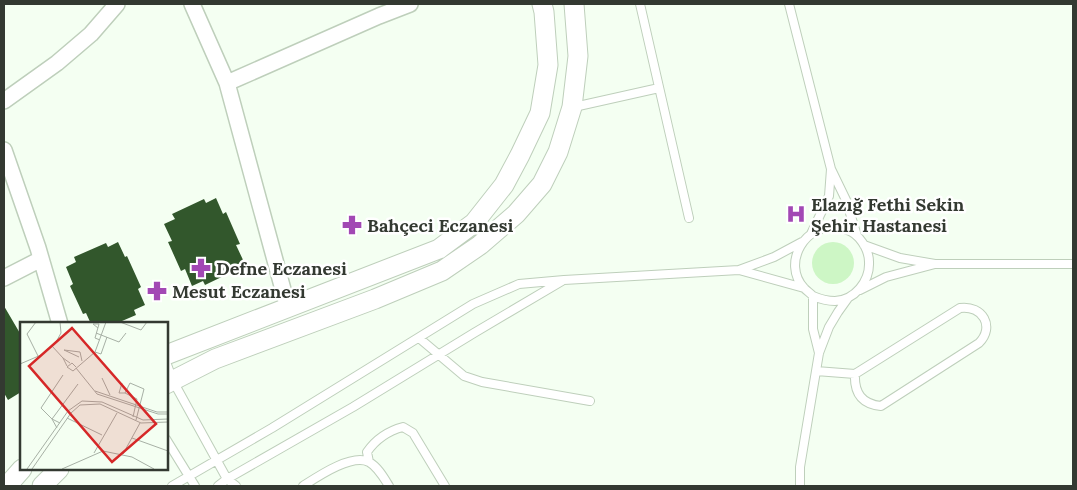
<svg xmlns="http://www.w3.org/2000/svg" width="1077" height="490" viewBox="0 0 1077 490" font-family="Lora,serif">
<rect width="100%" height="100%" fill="#f4fff2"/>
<!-- green -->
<path fill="#cdf6c5" d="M812 263a21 21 0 1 1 42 0a21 21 0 1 1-42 0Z"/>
<!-- building -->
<path fill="#32572c" d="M216 198 223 214 226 212 240 244 236 245 244 262 232 267 234 271 205 285 203 281 192 286 185 269 181 271 168 242 172 241 164 224 175 219 172 214 204 199 206 203Z
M118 242 125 257 127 256 141 287 138 289 145 305 134 310 136 315 115 324H91L86 313 83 314 70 286 73 284 66 267 76 262 74 257 106 243 108 247Z
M4 306 21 335V392L8 400 4 393Z"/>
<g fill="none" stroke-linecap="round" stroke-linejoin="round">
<defs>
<path id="service" d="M640 4 689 218
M789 4 831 169
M574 107 659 88
M811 234 829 196 831 169 846 200 857 236
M935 264H1073
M739 270 804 288
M860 290 886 277 935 264 900 258 864 245
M813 296C820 299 827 301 835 301 855 300 870 281 869 262 869 253 865 245 859 238 854 232 847 229 839 228 806 221 781 263 804 288 807 291 810 293 813 296V329L819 353
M419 338 464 376 482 382 590 401
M166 362 173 381 227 479 236 486
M816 371 855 374 960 308C983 305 995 327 979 343L881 406C862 404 854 393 855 374
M166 439 195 486
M369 462 367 452C376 439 388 431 403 427L413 433 445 486
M172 486 272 428 473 304 519 284 564 280 739 270 774 257 802 242
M218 486 227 479 353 407 474 333 562 281
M303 486C317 477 352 453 369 462 378 467 384 478 389 486
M800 486V467L819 353 829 327 838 312 848 298"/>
<path id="minor" d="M192 4 227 83 288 308
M227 83 379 16 410 4
M4 101 57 63 91 34 117 4
M4 150 38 248 60 324
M4 278 41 259"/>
<path id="tertiary" d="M166 355 439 249 474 223 504 185 520 155 540 113 548 65 544 12 542 4
M166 384 215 359 375 299 442 271 480 245 516 214 542 184 558 152 572 107 578 56 574 4
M7 486 22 469
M42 486 59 469"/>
</defs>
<!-- service casing -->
<use href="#service" stroke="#becfbb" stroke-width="10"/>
<!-- minor casing -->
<use href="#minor" stroke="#becfbb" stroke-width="18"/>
<!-- tertiary casing -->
<use href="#tertiary" stroke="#becfbb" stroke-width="21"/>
<!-- service -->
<use href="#service" stroke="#fff" stroke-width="8"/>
<!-- minor -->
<use href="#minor" stroke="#fff" stroke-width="15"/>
<!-- tertiary -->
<use href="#tertiary" stroke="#fff" stroke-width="19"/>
</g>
<!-- icons -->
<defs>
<symbol id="hospital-bare" viewBox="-9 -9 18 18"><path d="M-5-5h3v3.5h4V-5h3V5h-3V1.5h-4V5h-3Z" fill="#a248b4" stroke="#fff" stroke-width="2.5" paint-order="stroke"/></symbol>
<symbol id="pharmacy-bare" viewBox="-9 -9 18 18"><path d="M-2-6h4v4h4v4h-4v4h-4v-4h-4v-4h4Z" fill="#a248b4" stroke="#fff" stroke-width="2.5" paint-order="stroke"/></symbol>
</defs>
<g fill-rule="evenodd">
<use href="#hospital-bare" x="782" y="200" width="28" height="28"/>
<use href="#pharmacy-bare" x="338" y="211" width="28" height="28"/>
<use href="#pharmacy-bare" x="187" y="254" width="28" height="28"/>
<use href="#pharmacy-bare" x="143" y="277" width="28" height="28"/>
</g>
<g text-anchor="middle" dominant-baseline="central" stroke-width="5" stroke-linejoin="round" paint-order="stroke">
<!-- poi labels -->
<g font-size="18" font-weight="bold" fill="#333931" stroke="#fff" text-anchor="start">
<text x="811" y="204">Elazığ Fethi Sekin<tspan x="811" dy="21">Şehir Hastanesi</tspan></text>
<text x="367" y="225">Bahçeci Eczanesi</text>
<text x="216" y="268">Defne Eczanesi</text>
<text x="172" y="291">Mesut Eczanesi</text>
</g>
</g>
<!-- overview -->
<g transform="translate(20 322)">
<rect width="148" height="148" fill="#f4fff2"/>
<path fill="none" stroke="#a7b0a5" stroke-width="1" d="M16 0 7 12 18 34M100 0 121 8 127 0M78 6 73 2H79L75 16 80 18M76 11 99 20 106 11M32 24 43 36M44 28 60 30 62 39M44 28 59 35M75 30 81 32 87 15M0 42 21 33 36 20 41 11 40 0M47 44 43 36 50 41M56 45 52 41 47 45 53 49 75 30 86 0M56 46 77 72 138 92H148M43 53 21 86 32 97 58 62M82 56 90 73M102 61 99 71H105M75 69 137 90H148M113 95 117 77 105 71 110 61 124 67 116 98M47 96 82 113M37 106 32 97 40 101M112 116 148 129M74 131 97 91M103 132 120 101M7 147 48 89 62 79 82 80 123 98 148 97M12 147 51 91 60 83 80 82 121 101 148 100M42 147 83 129 112 135 134 147"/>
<path fill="#d62828" fill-opacity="0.15" stroke="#d62828" stroke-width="2.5" d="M52 6 136 102 92 140 9 44Z"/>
<rect width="148" height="148" fill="none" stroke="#333931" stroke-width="2.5"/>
</g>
<!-- border -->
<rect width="1077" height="490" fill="none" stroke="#333931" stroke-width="10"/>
</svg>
